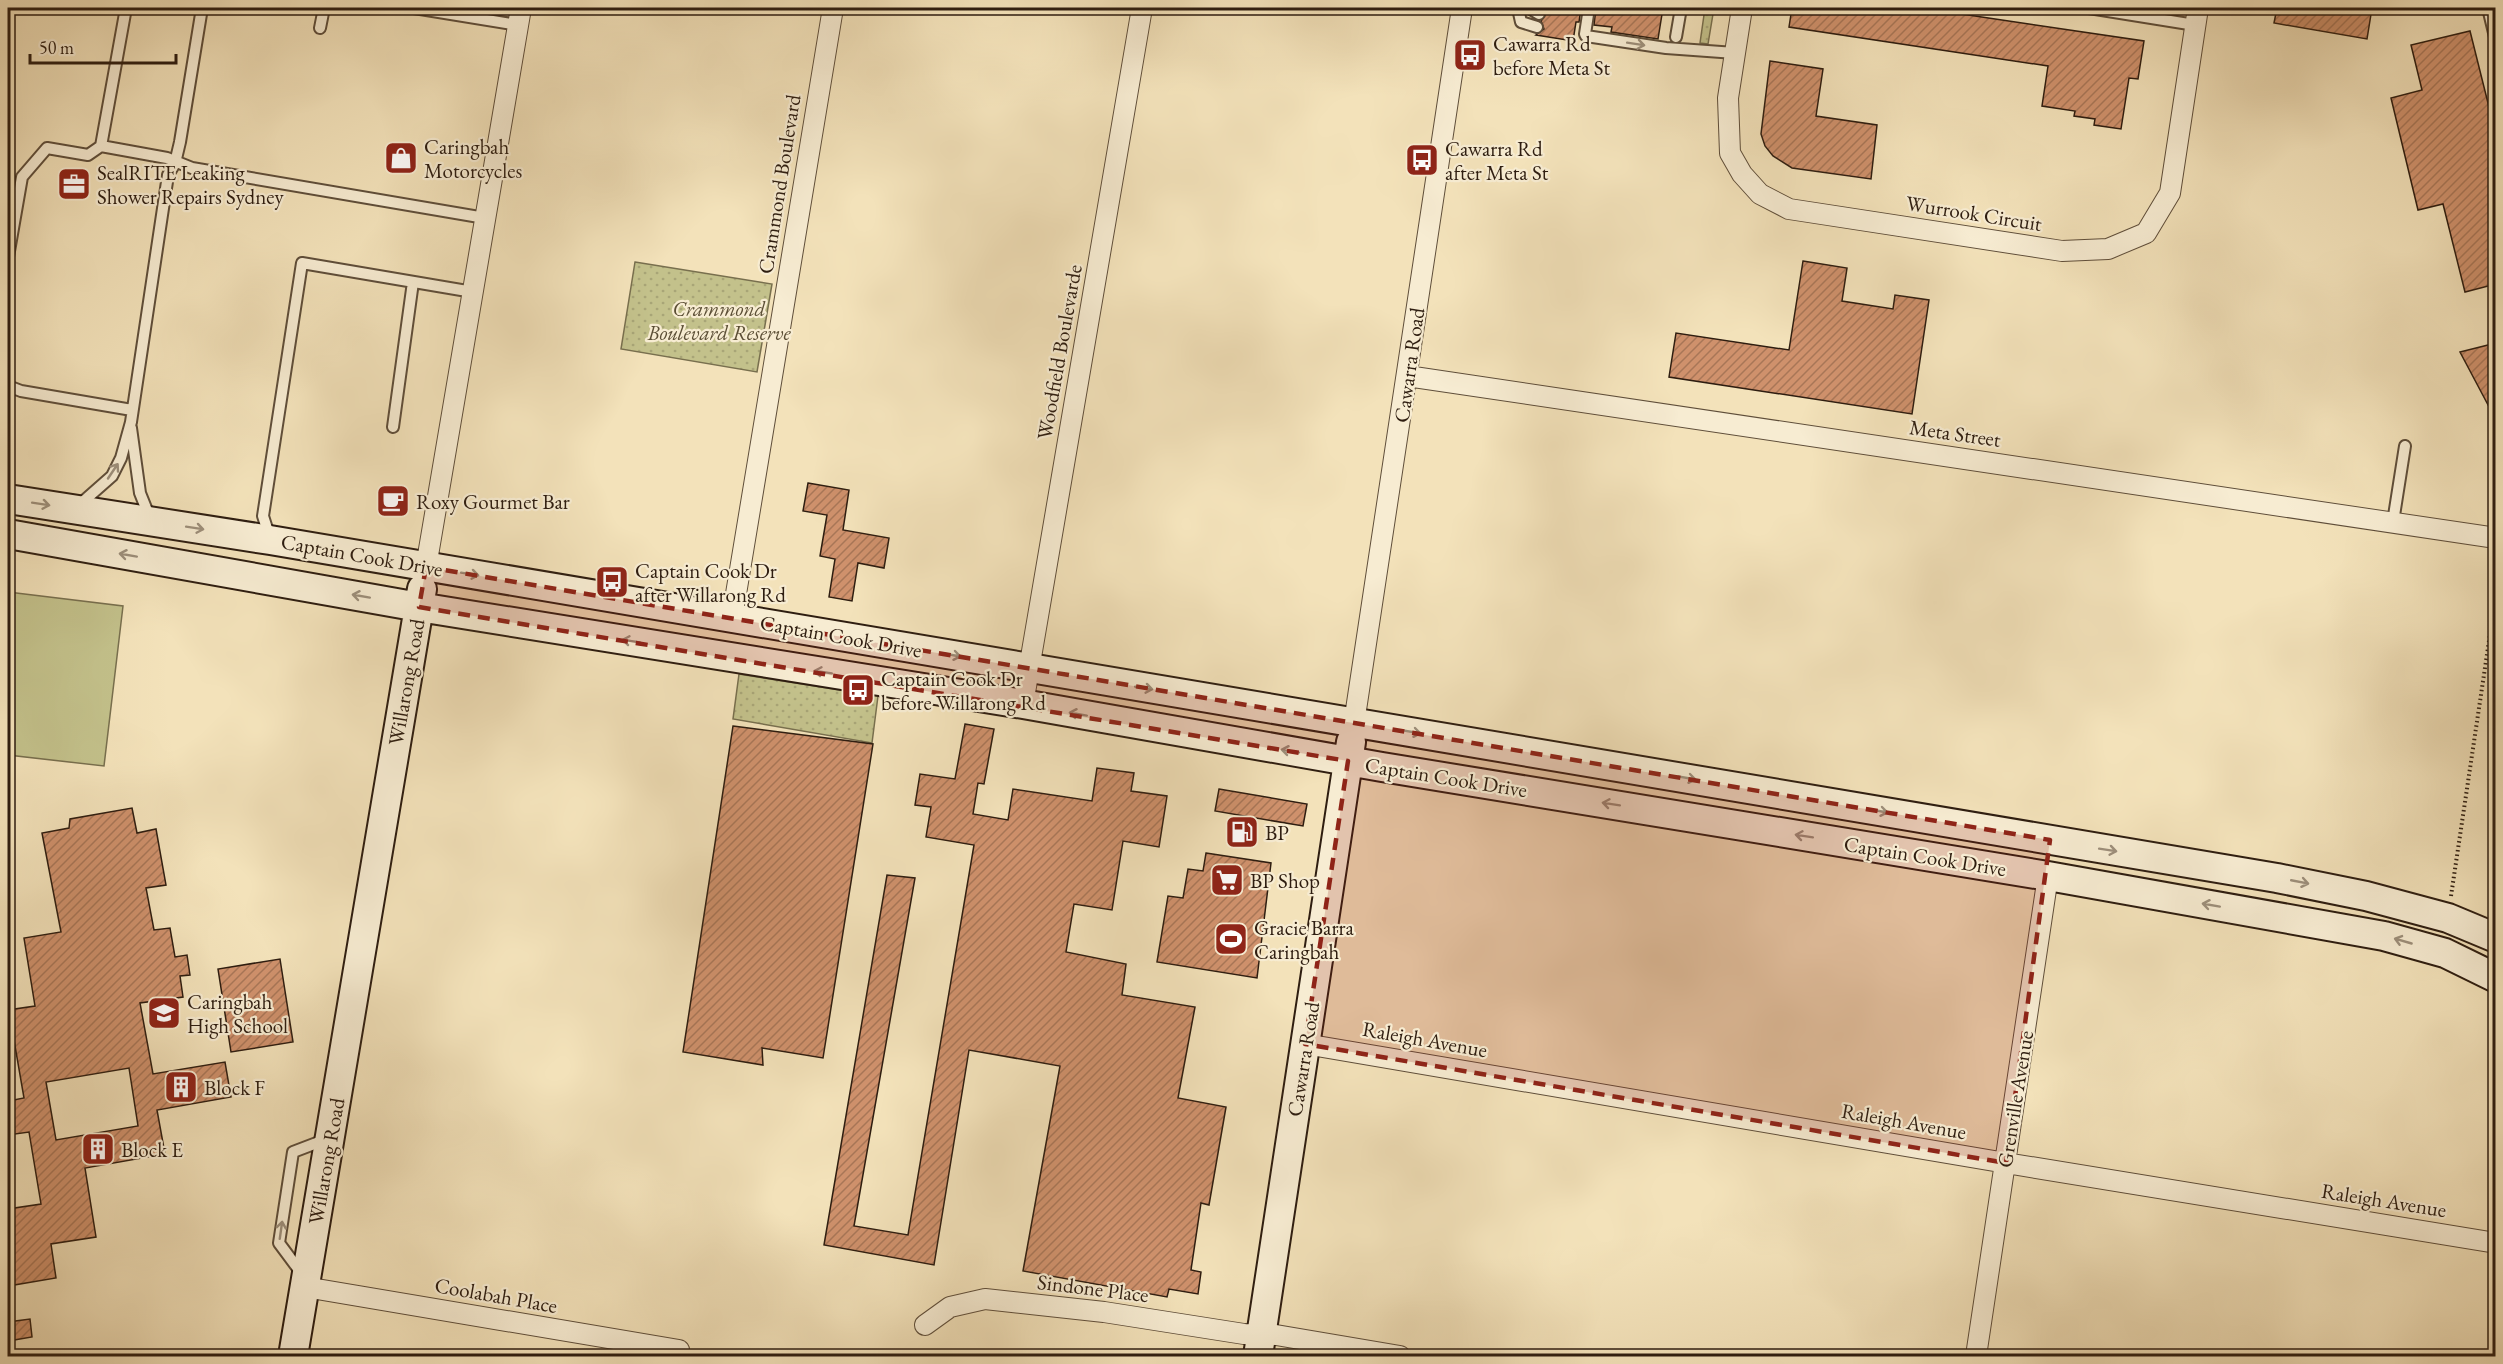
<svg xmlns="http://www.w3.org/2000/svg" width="2503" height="1364" viewBox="0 0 2503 1364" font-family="'EB Garamond',serif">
<defs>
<pattern id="park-dots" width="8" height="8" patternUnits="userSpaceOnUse" patternTransform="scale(1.5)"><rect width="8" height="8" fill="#c3c18b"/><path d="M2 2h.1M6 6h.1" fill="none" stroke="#a8a577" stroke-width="1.8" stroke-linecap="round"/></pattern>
<pattern id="building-hatch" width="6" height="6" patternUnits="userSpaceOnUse" patternTransform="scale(1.5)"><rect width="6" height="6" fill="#cf916c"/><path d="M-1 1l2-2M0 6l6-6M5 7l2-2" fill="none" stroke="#a87657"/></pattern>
</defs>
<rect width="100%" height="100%" fill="#f3e2ba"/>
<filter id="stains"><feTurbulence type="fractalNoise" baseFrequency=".00333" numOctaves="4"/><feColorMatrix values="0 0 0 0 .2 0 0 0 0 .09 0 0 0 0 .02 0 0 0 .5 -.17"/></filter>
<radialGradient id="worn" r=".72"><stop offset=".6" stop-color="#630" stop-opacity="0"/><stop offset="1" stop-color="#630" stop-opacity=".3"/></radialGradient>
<!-- grass -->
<path fill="#c3c18b" stroke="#786f4e" stroke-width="1.5" d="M8 592 123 606 104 766 8 755Z"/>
<!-- park -->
<path fill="url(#park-dots)" stroke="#786f4e" stroke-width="1.5" d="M1705 8H1714L1708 44 1700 43Z
M635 262 772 284 757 372 621 349Z
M739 674 878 696 872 743 733 719Z"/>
<!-- building -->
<path fill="url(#building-hatch)" stroke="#2e1d10" stroke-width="1.5" fill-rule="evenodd" d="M1543 8H1581L1579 22H1576L1573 41 1536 35 1544 29 1541 21 1546 14Z
M1596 8H1663L1658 39 1611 32 1612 27 1594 25Z
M1792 8H1921L2144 41 2138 79 2129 78 2121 129 2094 125 2095 119 2074 116 2075 111 2042 106 2048 66 1789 27Z
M2277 8H2372L2367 39 2274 23Z
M2470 31 2496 135V284L2465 292 2443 204 2418 210 2391 98 2422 90 2411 45Z
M1770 61 1823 69 1816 116 1877 125 1871 179 1792 168 1773 156 1765 146 1761 134Z
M1803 261 1847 268 1842 301 1893 309 1895 295 1929 300 1912 414 1669 377 1676 333 1789 350Z
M2496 343V420L2460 352Z
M808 483 849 490 843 530 889 538 884 568 858 563 852 601 829 597 835 559 820 556 827 515 803 511Z
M965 724 994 729 984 784 978 783 973 814 1008 820 1013 789 1092 801 1097 768 1134 773 1131 791 1167 796 1159 847 1123 841 1112 910 1074 904 1066 952 1126 964 1122 995 1195 1007 1178 1098 1226 1107 1209 1205 1201 1203 1191 1270 1201 1272 1198 1294 1169 1289 1167 1297 1023 1271 1060 1066 969 1050 934 1265 824 1245 887 875 915 878 854 1226 908 1235 974 845 926 837 931 807 915 805 920 774 955 779Z
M733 726 873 744 823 1058 762 1048 763 1065 683 1052Z
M1219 789 1307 804 1303 826 1215 811Z
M132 808 137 833 156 829 166 885 146 888 154 930 170 928 175 957 187 955 190 975 180 976 183 997 140 1003 153 1074 225 1062 231 1097 157 1110 165 1154 85 1168 96 1237 51 1244 56 1278 8 1286V1209L41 1204 29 1132 8 1135V1101L24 1098 14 1040 8 1041V1010L35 1006 24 938 61 932 42 833 69 828 70 819ZM129 1068 138 1126 56 1140 46 1082Z
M1206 853 1271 863 1257 978 1157 962 1168 896 1183 898 1188 869 1203 871Z
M280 959 293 1042 231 1052 218 969Z
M30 1319 32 1337 8 1341V1322Z"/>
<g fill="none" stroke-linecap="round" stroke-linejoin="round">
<defs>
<path id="lane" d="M414 8 518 25
M1521 8 1519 13 1521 22 1537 27
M1529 8 1539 14
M1589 8 1585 34 1586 36 1666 48 1735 53
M2089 8 2195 25
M2488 8 2496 41
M320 28 324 8
M1676 37 1681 8
M101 146 167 158 192 168 485 218
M8 257 22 177 47 148 88 155 101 146 126 8
M8 386 21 391 132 410
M393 427 413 282
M131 428 140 493 150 518
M78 506 112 476 121 458 131 422 168 175 175 163 180 142 202 8
M2393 522 2405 446
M270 538 263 516 302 263 473 292
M302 1274 279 1243 293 1152 327 1139"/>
<path id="street" d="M1742 8 1728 98 1730 153 1742 174 1760 194 1789 209 2062 251 2108 249 2146 233 2170 193 2198 8
M1407 376 2496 538
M426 567 521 8
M732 618 833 8
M1023 704 1142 8
M1354 723 1462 8
M1305 1044 2006 1163 2496 1243
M305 1287 679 1350
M925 1325 950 1307 985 1299 1104 1312 1244 1334 1276 1335 1400 1356
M1976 1356 2048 876"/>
<path id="secondary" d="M8 499 270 540 2277 878 2366 896 2448 918 2496 938
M8 534 419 607 1023 704 1382 767 2048 876 2384 936 2445 953 2496 978
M293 1356 422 589
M1258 1356 1351 742"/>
</defs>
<!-- lane casing -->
<use href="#lane" stroke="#5f4e3a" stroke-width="14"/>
<!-- street casing -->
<use href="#street" stroke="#5f4e3a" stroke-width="22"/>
<!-- secondary casing -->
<use href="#secondary" stroke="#2e1d10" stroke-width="32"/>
<!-- path -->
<path stroke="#2e1d10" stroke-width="4" stroke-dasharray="1.5 3" stroke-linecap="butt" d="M2451 896 2496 594"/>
<!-- lane -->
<use href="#lane" stroke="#f7ecd2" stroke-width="10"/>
<!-- street -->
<use href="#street" stroke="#f7ecd2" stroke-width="20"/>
<!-- secondary -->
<use href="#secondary" stroke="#f7ecd2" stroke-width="28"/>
</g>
<!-- one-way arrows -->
<defs><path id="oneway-shaft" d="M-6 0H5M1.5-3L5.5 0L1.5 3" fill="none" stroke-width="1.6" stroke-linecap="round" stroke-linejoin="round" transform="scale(1.5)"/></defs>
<g stroke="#9d8f7b">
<use href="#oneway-shaft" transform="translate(1636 44) rotate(9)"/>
<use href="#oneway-shaft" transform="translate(113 471) rotate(-56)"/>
<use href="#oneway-shaft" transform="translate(41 504) rotate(9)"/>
<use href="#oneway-shaft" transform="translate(195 528) rotate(9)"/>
<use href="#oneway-shaft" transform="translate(128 555) rotate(-170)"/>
<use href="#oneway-shaft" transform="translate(470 574) rotate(9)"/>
<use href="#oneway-shaft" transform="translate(361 596) rotate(-170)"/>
<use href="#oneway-shaft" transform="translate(631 641) rotate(-171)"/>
<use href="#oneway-shaft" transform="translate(952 655) rotate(10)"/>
<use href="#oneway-shaft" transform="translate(823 672) rotate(-171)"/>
<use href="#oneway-shaft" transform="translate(1144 688) rotate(9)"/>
<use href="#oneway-shaft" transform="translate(1078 714) rotate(-170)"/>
<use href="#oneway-shaft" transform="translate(1412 732) rotate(10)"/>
<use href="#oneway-shaft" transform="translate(1290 751) rotate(-170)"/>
<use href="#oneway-shaft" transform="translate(1687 778) rotate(10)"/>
<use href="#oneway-shaft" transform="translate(1611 804) rotate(-171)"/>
<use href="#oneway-shaft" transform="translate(1879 811) rotate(10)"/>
<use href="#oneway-shaft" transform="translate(1804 836) rotate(-171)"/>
<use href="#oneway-shaft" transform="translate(2108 850) rotate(9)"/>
<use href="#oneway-shaft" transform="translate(2300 882) rotate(11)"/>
<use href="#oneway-shaft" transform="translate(2211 905) rotate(-170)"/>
<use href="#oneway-shaft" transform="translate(2403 941) rotate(-164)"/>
<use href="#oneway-shaft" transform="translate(281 1230) rotate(-82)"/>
</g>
<!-- marked area -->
<path fill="#8f2418" fill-opacity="0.2" stroke="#8f2418" stroke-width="4.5" stroke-dasharray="12 8" stroke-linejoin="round" d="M426 567 2050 840 2006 1163 1305 1044 1348 761 419 607Z"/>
<!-- icons -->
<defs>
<symbol id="bus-square" viewBox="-11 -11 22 22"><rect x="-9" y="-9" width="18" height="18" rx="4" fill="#8f2418" stroke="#f7ecd2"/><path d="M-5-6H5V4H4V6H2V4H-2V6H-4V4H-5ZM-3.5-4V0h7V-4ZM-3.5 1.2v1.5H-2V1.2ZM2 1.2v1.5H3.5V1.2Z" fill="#fff"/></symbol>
<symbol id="shop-square" viewBox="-11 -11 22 22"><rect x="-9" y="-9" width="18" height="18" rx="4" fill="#8f2418" stroke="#f7ecd2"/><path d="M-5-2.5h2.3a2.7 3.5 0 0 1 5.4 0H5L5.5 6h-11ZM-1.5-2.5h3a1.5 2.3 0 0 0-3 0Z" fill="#fff"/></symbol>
<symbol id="office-square" viewBox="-11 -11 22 22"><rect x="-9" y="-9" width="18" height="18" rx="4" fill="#8f2418" stroke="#f7ecd2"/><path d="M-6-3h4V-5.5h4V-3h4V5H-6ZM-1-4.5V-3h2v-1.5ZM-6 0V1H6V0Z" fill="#fff"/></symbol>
<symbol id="cafe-square" viewBox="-11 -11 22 22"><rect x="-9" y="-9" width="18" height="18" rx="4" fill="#8f2418" stroke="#f7ecd2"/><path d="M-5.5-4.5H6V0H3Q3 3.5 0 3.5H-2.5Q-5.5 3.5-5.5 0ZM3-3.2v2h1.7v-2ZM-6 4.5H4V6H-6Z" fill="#fff"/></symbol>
<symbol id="fuel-square" viewBox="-11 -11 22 22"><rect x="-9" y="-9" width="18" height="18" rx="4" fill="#8f2418" stroke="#f7ecd2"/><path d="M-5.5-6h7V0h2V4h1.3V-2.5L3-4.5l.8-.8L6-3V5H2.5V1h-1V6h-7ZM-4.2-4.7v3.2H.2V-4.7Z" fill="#fff"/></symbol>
<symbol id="supermarket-square" viewBox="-11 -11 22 22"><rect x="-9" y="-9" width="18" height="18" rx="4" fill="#8f2418" stroke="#f7ecd2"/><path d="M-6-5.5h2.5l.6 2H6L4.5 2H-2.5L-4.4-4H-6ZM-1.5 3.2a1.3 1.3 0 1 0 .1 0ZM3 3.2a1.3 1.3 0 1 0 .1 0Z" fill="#fff"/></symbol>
<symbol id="stadium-square" viewBox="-11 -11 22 22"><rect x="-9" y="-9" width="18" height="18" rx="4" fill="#8f2418" stroke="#f7ecd2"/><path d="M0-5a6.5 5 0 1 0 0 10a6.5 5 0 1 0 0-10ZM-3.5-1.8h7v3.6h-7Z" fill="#fff"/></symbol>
<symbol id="school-square" viewBox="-11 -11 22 22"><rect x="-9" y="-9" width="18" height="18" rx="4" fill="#8f2418" stroke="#f7ecd2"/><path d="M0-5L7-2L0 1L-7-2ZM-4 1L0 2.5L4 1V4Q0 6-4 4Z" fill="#fff"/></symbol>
<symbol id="building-square" viewBox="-11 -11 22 22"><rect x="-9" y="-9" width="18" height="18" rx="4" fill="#8f2418" stroke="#f7ecd2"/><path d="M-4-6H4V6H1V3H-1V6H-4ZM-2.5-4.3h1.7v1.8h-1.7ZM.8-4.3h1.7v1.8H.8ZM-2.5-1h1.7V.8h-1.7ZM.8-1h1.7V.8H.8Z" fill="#fff"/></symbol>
</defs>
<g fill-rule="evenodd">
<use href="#bus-square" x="1451" y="36" width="38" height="38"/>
<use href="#shop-square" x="382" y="139" width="38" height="38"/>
<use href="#bus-square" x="1403" y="141" width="38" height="38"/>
<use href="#office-square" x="55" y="165" width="38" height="38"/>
<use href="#cafe-square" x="374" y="482" width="38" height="38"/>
<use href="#bus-square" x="593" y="563" width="38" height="38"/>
<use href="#bus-square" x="839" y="671" width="38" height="38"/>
<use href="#fuel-square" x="1223" y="813" width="38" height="38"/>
<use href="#supermarket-square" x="1208" y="861" width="38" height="38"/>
<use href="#stadium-square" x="1212" y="920" width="38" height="38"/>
<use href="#school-square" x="145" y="994" width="38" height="38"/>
<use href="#building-square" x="162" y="1068" width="38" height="38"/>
<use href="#building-square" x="79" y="1130" width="38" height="38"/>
</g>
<g text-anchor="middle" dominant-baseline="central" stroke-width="4.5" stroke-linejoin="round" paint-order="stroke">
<!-- poi labels -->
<g font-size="21" fill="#2e1d10" stroke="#f7ecd2" text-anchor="start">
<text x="1493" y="43">Cawarra Rd<tspan x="1493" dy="24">before Meta St</tspan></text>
<text x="424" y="146">Caringbah<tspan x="424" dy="24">Motorcycles</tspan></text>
<text x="1445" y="148">Cawarra Rd<tspan x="1445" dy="24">after Meta St</tspan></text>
<text x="97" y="172">SealRITE Leaking<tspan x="97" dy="24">Shower Repairs Sydney</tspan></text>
<text x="416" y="501">Roxy Gourmet Bar</text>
<text x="635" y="570">Captain Cook Dr<tspan x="635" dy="24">after Willarong Rd</tspan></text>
<text x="881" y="678">Captain Cook Dr<tspan x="881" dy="24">before Willarong Rd</tspan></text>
<text x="1265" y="832">BP</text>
<text x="1250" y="880">BP Shop</text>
<text x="1254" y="927">Gracie Barra<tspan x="1254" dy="24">Caringbah</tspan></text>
<text x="187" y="1001">Caringbah<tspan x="187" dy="24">High School</tspan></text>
<text x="204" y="1087">Block F</text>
<text x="121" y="1149">Block E</text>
</g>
<!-- street labels -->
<g font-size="21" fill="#2e1d10" stroke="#f7ecd2">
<text transform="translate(779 184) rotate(-81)">Crammond Boulevard</text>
<text transform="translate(1974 213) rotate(9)">Wurrook Circuit</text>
<text transform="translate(1059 352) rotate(-80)">Woodfield Boulevarde</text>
<text transform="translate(1409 365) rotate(-82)">Cawarra Road</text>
<text transform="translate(1955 433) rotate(8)">Meta Street</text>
<text transform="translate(362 555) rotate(10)">Captain Cook Drive</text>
<text transform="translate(841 636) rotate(10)">Captain Cook Drive</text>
<text transform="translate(406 682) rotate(-80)">Willarong Road</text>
<text transform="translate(1446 777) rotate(9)">Captain Cook Drive</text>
<text transform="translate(1925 856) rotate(9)">Captain Cook Drive</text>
<text transform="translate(1425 1039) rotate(10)">Raleigh Avenue</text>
<text transform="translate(1303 1059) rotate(-81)">Cawarra Road</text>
<text transform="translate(2015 1099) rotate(-81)">Grenville Avenue</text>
<text transform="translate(1904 1121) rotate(10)">Raleigh Avenue</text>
<text transform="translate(326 1161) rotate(-80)">Willarong Road</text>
<text transform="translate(2384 1200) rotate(9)">Raleigh Avenue</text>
<text transform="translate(1093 1288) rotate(7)">Sindone Place</text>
<text transform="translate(496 1295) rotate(10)">Coolabah Place</text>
</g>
<!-- park labels -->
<g font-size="21" font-style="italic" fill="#5b4e35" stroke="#f7ecd2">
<text x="719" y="308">Crammond<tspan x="719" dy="24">Boulevard Reserve</tspan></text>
</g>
</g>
<!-- margin -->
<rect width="2503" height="1364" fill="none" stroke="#f3e2ba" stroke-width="30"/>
<rect x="9" y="9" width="2485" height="1346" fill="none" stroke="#2e1d10" stroke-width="3"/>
<rect x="15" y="15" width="2473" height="1334" fill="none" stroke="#2e1d10" stroke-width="1.5"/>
<!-- scale -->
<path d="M30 54v9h146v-9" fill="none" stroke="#2e1d10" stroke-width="3"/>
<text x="39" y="54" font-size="18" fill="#2e1d10" stroke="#f7ecd2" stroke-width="4.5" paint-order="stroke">50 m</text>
<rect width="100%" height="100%" filter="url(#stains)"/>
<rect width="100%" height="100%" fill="url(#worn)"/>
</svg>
